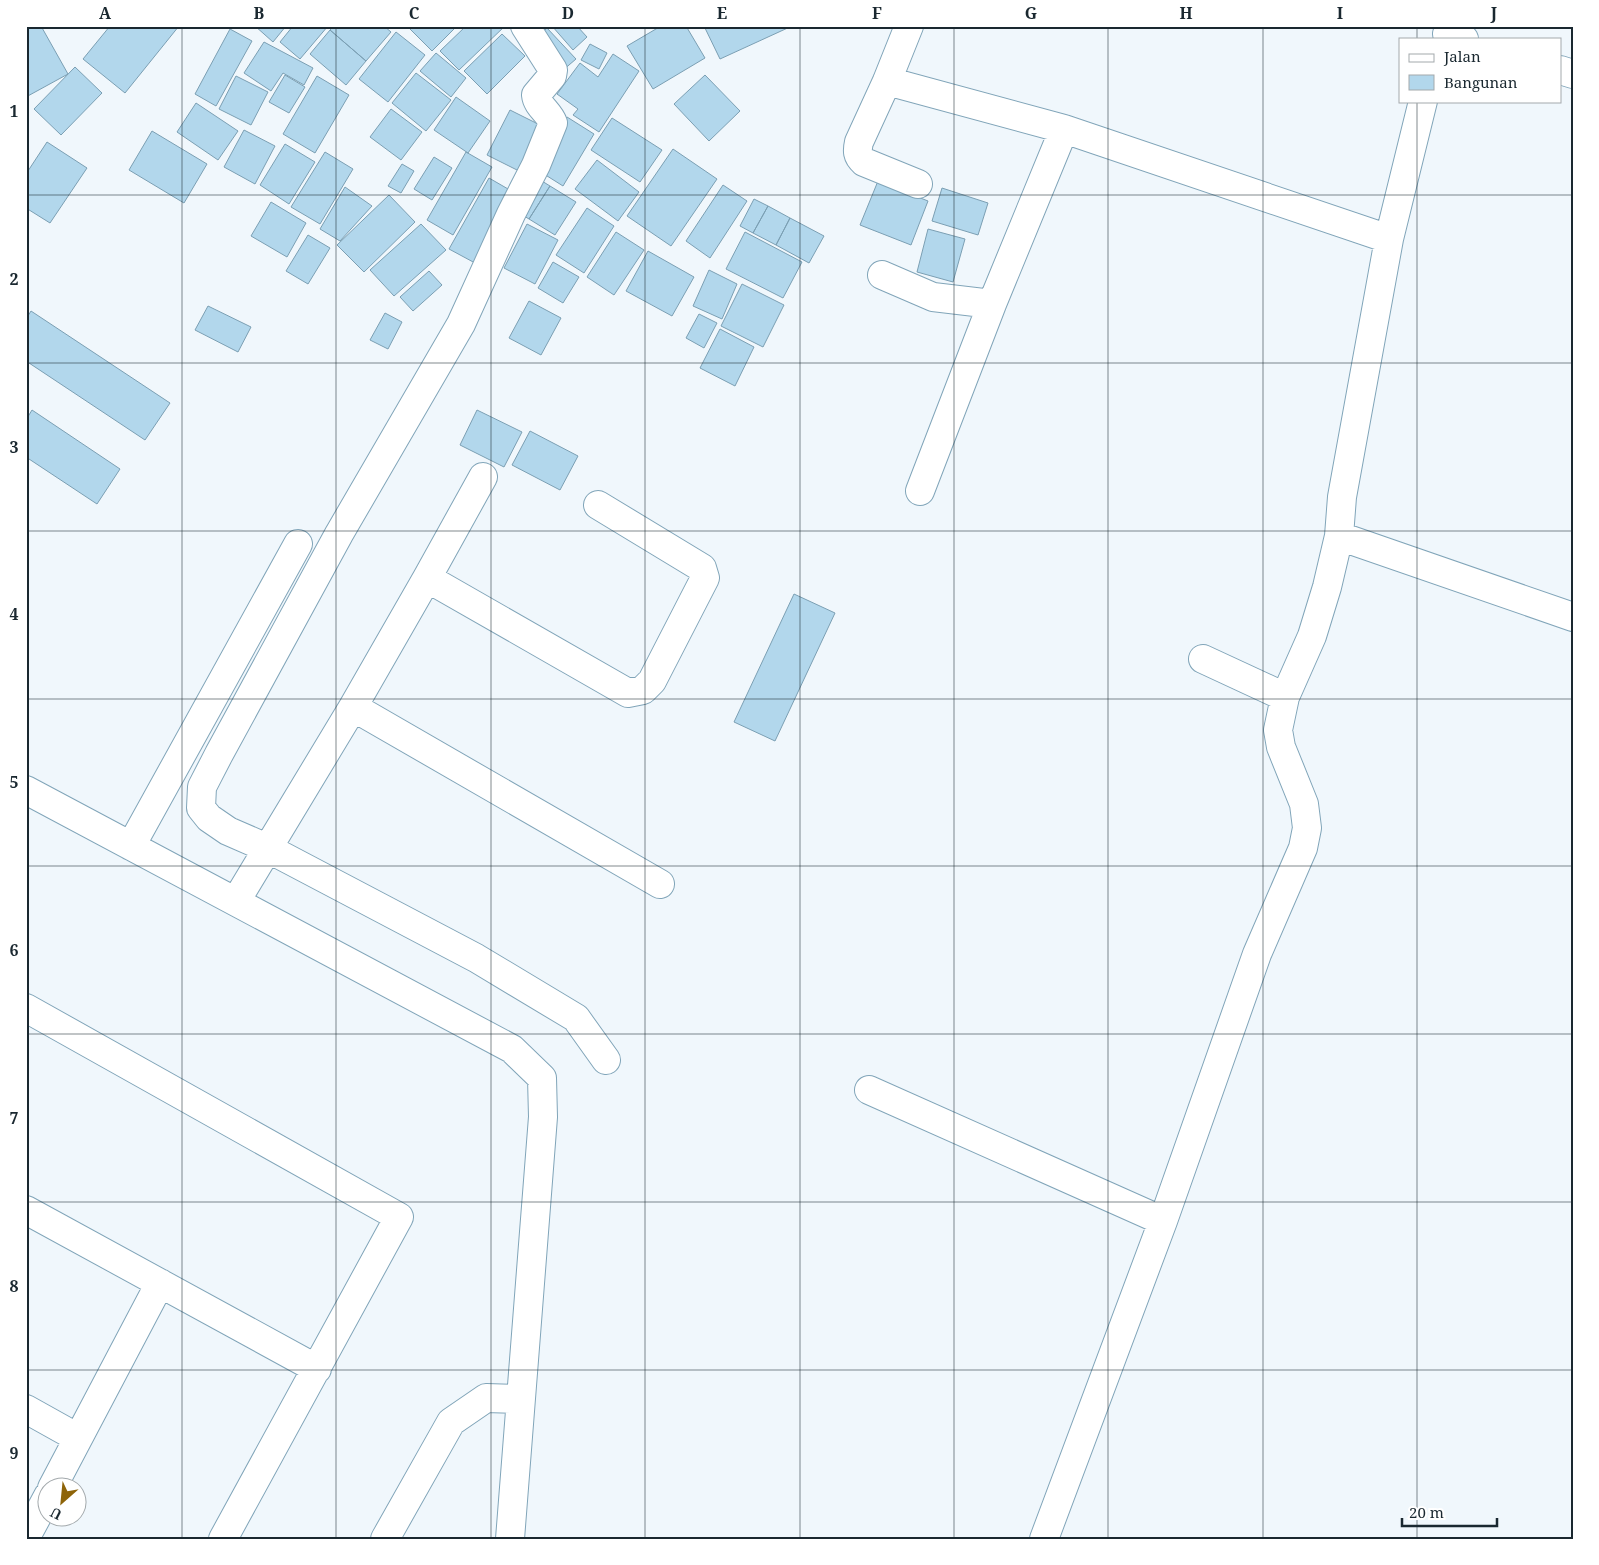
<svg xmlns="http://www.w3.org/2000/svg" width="1599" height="1565" viewBox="0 0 1599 1565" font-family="'Noto Serif',serif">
<rect width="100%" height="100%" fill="#f0f7fc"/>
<!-- building -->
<path fill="#b2d7ec" stroke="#7b9fb3" d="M26 26H41L68 74 26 97Z
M110 26H179L125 93 83 59Z
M255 26H286L273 42Z
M293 26H328L300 59 280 42Z
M334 26H384L391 32 366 61 330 30Z
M407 26H457L432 51Z
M466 26H505L459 70 440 51Z
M552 26H577L587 37 573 50Z
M661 26H686L705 58 653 89 627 46Z
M704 26H792L720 59Z
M547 28 576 59 562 71 534 40Z
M230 29 252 41 216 106 195 94Z
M330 30 366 61 346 85 310 54Z
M396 32 425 55 388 102 359 79Z
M502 34 525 56 487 94 464 71Z
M264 42 313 68 304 85 283 73 271 91 244 73Z
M590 44 607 53 599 69 581 60Z
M436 53 466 78 451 97 420 71Z
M613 54 639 71 599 132 573 115 578 109 557 94 580 63 598 77Z
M75 67 102 93 61 135 34 109Z
M416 73 451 100 426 131 392 103Z
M285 75 305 87 289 113 269 102Z
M705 75 740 111 709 141 674 104Z
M236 76 268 92 251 125 219 109Z
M317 76 349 95 315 153 283 134Z
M456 97 490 121 468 153 434 130Z
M196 103 238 131 218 160 177 132Z
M391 109 422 132 401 160 370 137Z
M510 110 542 126 519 171 487 155Z
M567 117 594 134 563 186 536 169Z
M612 118 662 150 640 182 591 150Z
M244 130 275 146 255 184 224 167Z
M152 131 207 164 184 203 129 170Z
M47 142 87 168 50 223 26 208V174Z
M285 144 315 162 289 204 260 185Z
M673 149 717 179 671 246 627 216Z
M325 152 353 169 320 224 291 207Z
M466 152 492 167 453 235 427 220Z
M434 157 452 168 432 200 414 189Z
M597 160 639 192 618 221 575 189Z
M402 164 414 171 401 193 388 186Z
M489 178 515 193 475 263 449 249Z
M537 178 550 186 529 219 516 211Z
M878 181 928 201 911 245 860 225Z
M723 185 747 201 710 258 686 241Z
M550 186 576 202 555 235 529 219Z
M345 187 372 206 340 241 320 229Z
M942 188 988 203 978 235 932 221Z
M389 195 415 222 364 272 337 245Z
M754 199 768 206 753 233 740 226Z
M271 202 306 223 287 257 251 236Z
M768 206 790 218 776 245 753 233Z
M587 208 614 226 584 273 556 255Z
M790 218 824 236 809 263 776 245Z
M421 224 446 250 394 296 370 270Z
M527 224 558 240 535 284 504 268Z
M928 229 965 239 953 282 917 272Z
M616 232 644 250 614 295 587 277Z
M745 232 802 262 783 298 726 269Z
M308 235 330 248 308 284 286 271Z
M648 251 694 277 672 316 626 291Z
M553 262 579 277 563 303 538 288Z
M709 270 737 284 722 319 693 306Z
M429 271 442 285 413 311 400 297Z
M742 284 784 305 763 347 721 326Z
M529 301 561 318 541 355 509 338Z
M208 306 251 327 238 352 195 330Z
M31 311 170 403 145 440 26 361V319Z
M385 313 402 322 388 349 370 340Z
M699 314 717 323 704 348 686 338Z
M720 329 754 347 735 386 700 368Z
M32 410 120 469 97 504 26 457V420Z
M477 410 522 432 504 467 460 445Z
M530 431 578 456 560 490 512 465Z
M794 594 835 613 775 741 734 722Z"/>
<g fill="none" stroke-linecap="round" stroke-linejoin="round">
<defs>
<path id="minor" d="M525 26 553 70 552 76 536 95C537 106 549 112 553 123L536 165 511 214 461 324 339 534 219 754 202 787 201 808 209 818 228 831 267 848 476 958 576 1018 606 1060
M909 26 887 81 859 142C857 151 857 156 864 162L918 184
M1447 34 1464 39
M1560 70 1573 74
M887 81 1064 129 1389 239
M882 275 933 297 992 304
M920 491 992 304 1064 129
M1339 536 1573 617
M427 578 628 693 643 690 652 681 705 578 702 568 598 505
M1203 659 1285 697
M353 707 660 884
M26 790 512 1049 542 1078 543 1117 510 1539
M131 846 298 544
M236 901 353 707 427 578 483 477
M26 1008 399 1217 223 1539
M869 1090 1163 1221
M26 1210 317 1369
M26 1409 78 1438
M52 1488 160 1283
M26 1537 48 1496
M385 1539 451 1422 486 1398 520 1399
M1044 1539 1163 1221 1257 954 1303 848 1307 828 1304 804 1281 747 1278 730 1285 697 1312 636 1327 587 1339 536 1342 497 1389 239 1423 101"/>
</defs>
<!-- minor casing -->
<use href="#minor" stroke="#81a5b9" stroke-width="30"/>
<!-- minor -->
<use href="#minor" stroke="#fff" stroke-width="28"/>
</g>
<!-- grid -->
<path fill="none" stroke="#1a2830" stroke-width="1" stroke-opacity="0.55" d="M182 26V1539M336 26V1539M491 26V1539M645 26V1539M800 26V1539M954 26V1539M1108 26V1539M1263 26V1539M1417 26V39M1417 101V1539M26 195H1573M26 363H1573M26 531H1573M26 699H1573M26 866H1573M26 1034H1573M26 1202H1573M26 1370H1573"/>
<!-- border -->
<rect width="1599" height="1565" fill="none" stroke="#ffffff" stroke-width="55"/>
<!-- legend -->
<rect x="1399" y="38" width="162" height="65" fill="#ffffff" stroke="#a3a9ac"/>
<rect x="1409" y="54" width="25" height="8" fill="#ffffff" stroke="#a3a9ac"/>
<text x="1444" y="62" font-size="15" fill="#1a2830">Jalan</text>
<rect x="1409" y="75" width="25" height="15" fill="#b2d7ec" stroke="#a3a9ac"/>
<text x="1444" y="88" font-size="15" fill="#1a2830">Bangunan</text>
<!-- north arrow -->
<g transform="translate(62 1502) rotate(207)"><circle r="24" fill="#ffffff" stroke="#a3a9ac"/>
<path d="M0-4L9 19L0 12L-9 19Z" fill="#8e6409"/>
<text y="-8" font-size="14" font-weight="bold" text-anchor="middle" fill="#1a2830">U</text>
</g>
<!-- scale -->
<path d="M1402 1518v8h95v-8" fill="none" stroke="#1a2830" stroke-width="2.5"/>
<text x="1409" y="1518" font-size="15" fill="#1a2830" stroke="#ffffff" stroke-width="4" paint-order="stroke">20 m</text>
<rect x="28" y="28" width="1544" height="1510" fill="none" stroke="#1a2830" stroke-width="2"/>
<g font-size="16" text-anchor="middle" font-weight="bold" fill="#1a2830">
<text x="105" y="19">A</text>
<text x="259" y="19">B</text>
<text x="414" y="19">C</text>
<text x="568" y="19">D</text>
<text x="722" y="19">E</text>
<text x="877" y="19">F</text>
<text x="1031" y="19">G</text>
<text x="1186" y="19">H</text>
<text x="1340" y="19">I</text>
<text x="1494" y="19">J</text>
<text x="14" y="117">1</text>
<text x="14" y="285">2</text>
<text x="14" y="453">3</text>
<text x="14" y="620">4</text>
<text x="14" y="788">5</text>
<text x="14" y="956">6</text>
<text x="14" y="1124">7</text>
<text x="14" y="1292">8</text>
<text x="14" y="1459">9</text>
</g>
</svg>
